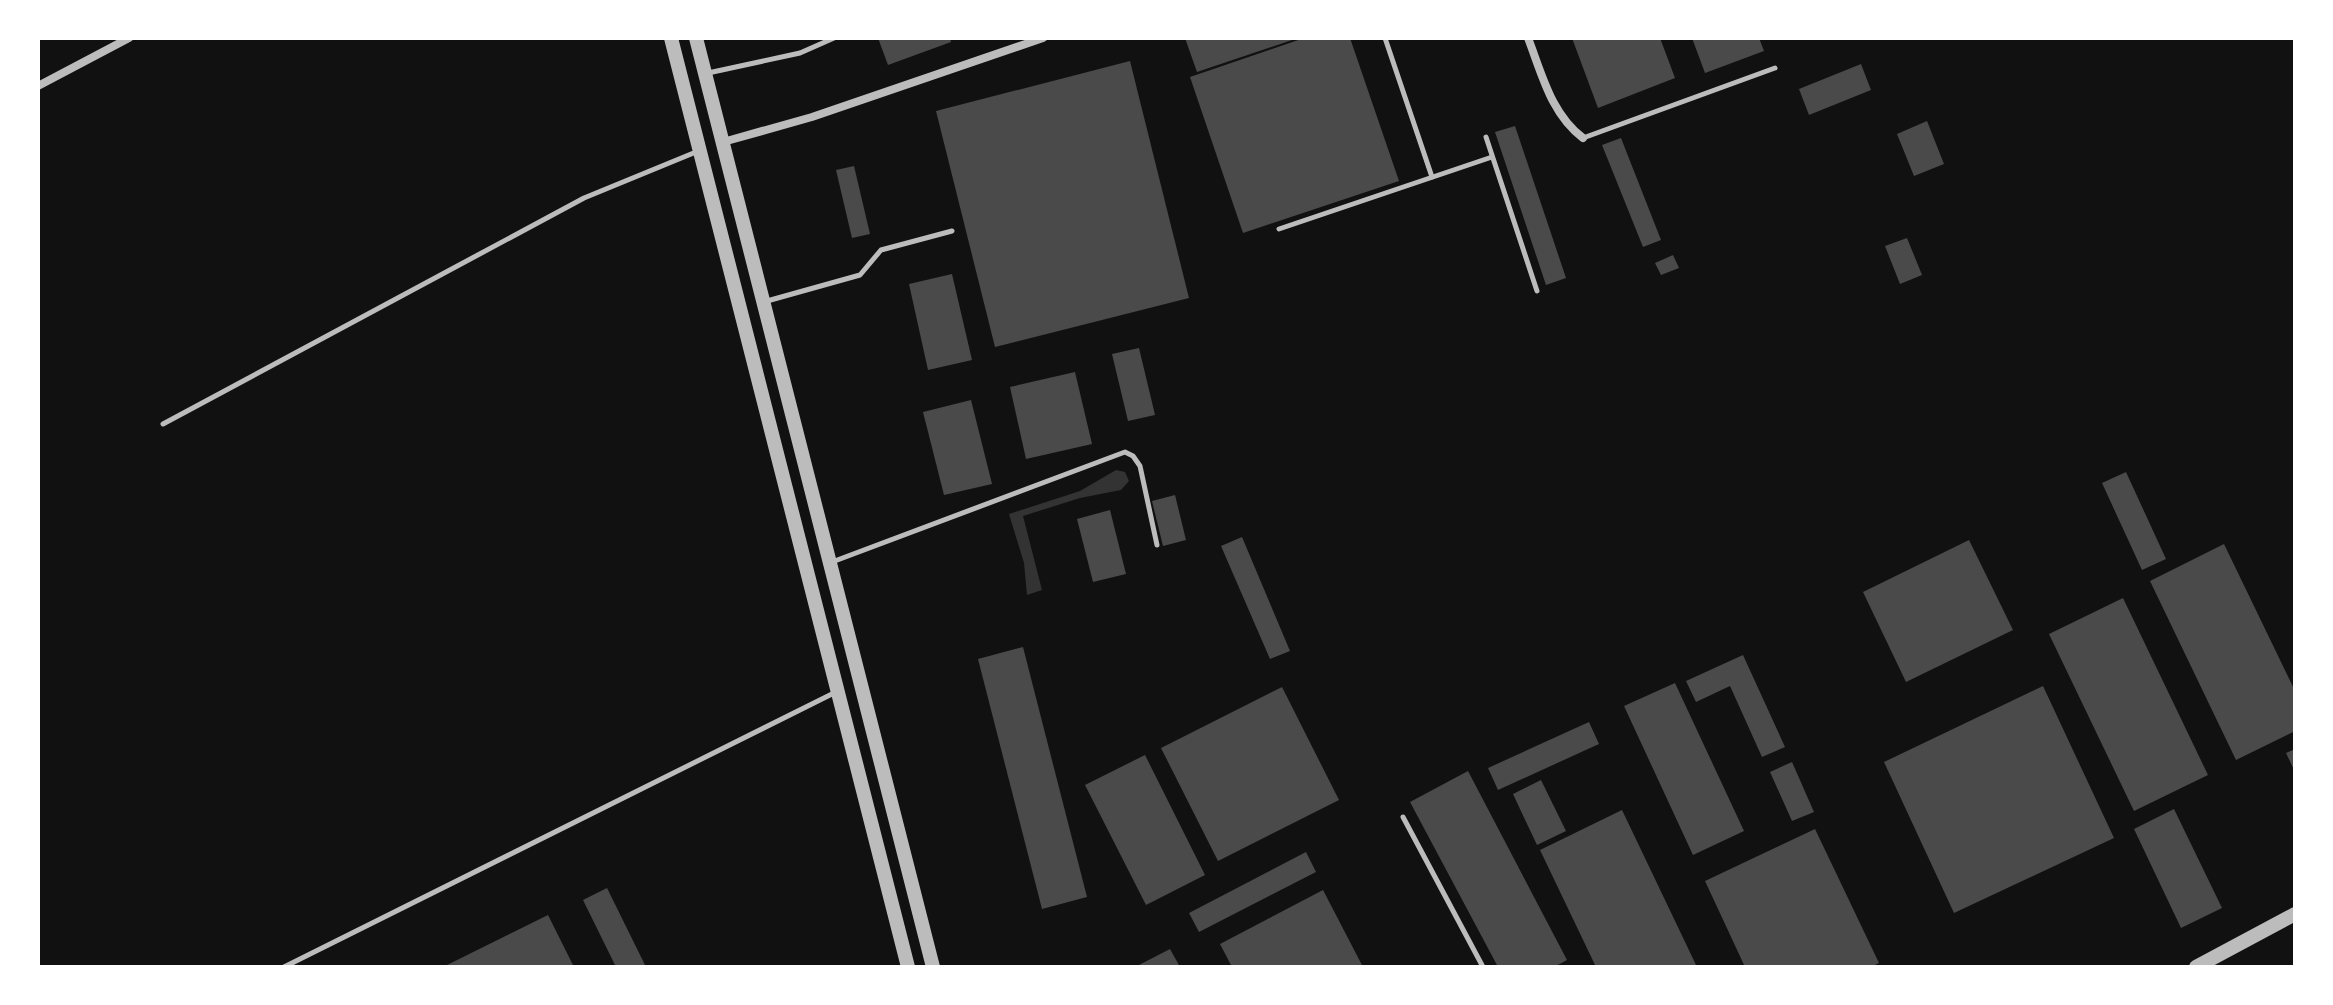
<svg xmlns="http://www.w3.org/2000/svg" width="2333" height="1005" viewBox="0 0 2333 1005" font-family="'Golos Text',sans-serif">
<rect width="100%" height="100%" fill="#111"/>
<polygon fill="#333" points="1116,470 1125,472 1129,481 1121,490 1080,498 1023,516 1042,590 1027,595 1024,563 1009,514 1080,491"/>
<g fill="#4a4a4a">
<polygon points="878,38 950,38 951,42 888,65"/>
<polygon points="1185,38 1295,38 1295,39 1197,72"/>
<polygon points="1304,38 1350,38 1399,181 1243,233 1190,77"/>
<polygon points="1572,38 1660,38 1675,78 1598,108"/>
<polygon points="1692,38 1759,38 1764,51 1705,73"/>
<polygon points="1130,61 1189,298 995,347 936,111"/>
<polygon points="1861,64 1871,90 1809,115 1799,89"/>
<polygon points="1927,121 1944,164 1914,176 1897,134"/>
<polygon points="1515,126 1566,278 1546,285 1495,132"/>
<polygon points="1621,138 1661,240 1643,247 1602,145"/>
<polygon points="854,166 870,234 852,238 836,170"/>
<polygon points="1907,238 1922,275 1900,284 1885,246"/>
<polygon points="1673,255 1679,268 1661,275 1655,263"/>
<polygon points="952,274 972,360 928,370 909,284"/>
<polygon points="1139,348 1155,415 1128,421 1112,354"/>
<polygon points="1075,372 1092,444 1026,459 1010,387"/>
<polygon points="971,400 992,484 944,495 923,412"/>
<polygon points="2126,472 2166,559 2142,570 2102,483"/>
<polygon points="1175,495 1186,540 1163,546 1152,501"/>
<polygon points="1110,510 1126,574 1093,582 1077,519"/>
<polygon points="1242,537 1290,651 1270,659 1221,546"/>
<polygon points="1969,540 2013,630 1906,682 1863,592"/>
<polygon points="2224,544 2295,691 2295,731 2236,760 2150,581"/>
<polygon points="2123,598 2208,775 2134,811 2049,634"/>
<polygon points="1023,647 1087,897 1042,909 978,659"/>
<polygon points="1743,655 1785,747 1762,757 1730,686 1696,702 1686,681"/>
<polygon points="1675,683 1744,831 1693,855 1624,706"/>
<polygon points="2043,686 2114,838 1954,913 1884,762"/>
<polygon points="1282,687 1339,800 1218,861 1161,748"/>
<polygon points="1589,722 1599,744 1498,790 1488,768"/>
<polygon points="2295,749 2295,772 2286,753"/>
<polygon points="1145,755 1205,875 1146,905 1085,785"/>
<polygon points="1792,762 1814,812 1792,821 1770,772"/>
<polygon points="1468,771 1567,960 1554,967 1498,967 1410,802"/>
<polygon points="1541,780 1566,831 1537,845 1513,794"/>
<polygon points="2174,809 2222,908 2181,928 2134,829"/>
<polygon points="1622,810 1697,967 1596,967 1540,850"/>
<polygon points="1815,829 1879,963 1871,967 1745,967 1705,881"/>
<polygon points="1306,852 1316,872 1199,932 1189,913"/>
<polygon points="607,888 646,967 616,967 583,900"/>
<polygon points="1323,890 1363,967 1232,967 1220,944"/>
<polygon points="548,915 574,967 443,967"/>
<polygon points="1170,949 1180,967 1135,967"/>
</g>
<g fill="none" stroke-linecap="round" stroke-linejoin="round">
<g stroke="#bcbcbc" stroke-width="5">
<polyline points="1385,38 1432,177"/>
<polyline points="708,73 800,53 834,38"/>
<polyline points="1486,137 1537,291"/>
<polyline points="1583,138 1775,68"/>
<polyline points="1279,229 1492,157"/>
<polyline points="767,301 860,275 881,250 952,231"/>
<polyline points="163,424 584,198 696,152"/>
<polyline points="832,562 1125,452 1133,456 1140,466 1157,545"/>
<polyline points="1403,817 1483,967"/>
<polyline points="284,967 834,693"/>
</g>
<g stroke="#bcbcbc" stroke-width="8">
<path d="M1528 38C1542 74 1551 114 1583 138"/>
<polyline points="38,86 129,38"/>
<polyline points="723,142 812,117 1043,38"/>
</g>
<g stroke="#bcbcbc" stroke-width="14">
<polyline points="671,38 908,967"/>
<polyline points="696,38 933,967"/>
<polyline points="2196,967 2295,914"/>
</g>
</g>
<rect width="2333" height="1005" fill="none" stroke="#ffffff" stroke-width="80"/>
</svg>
